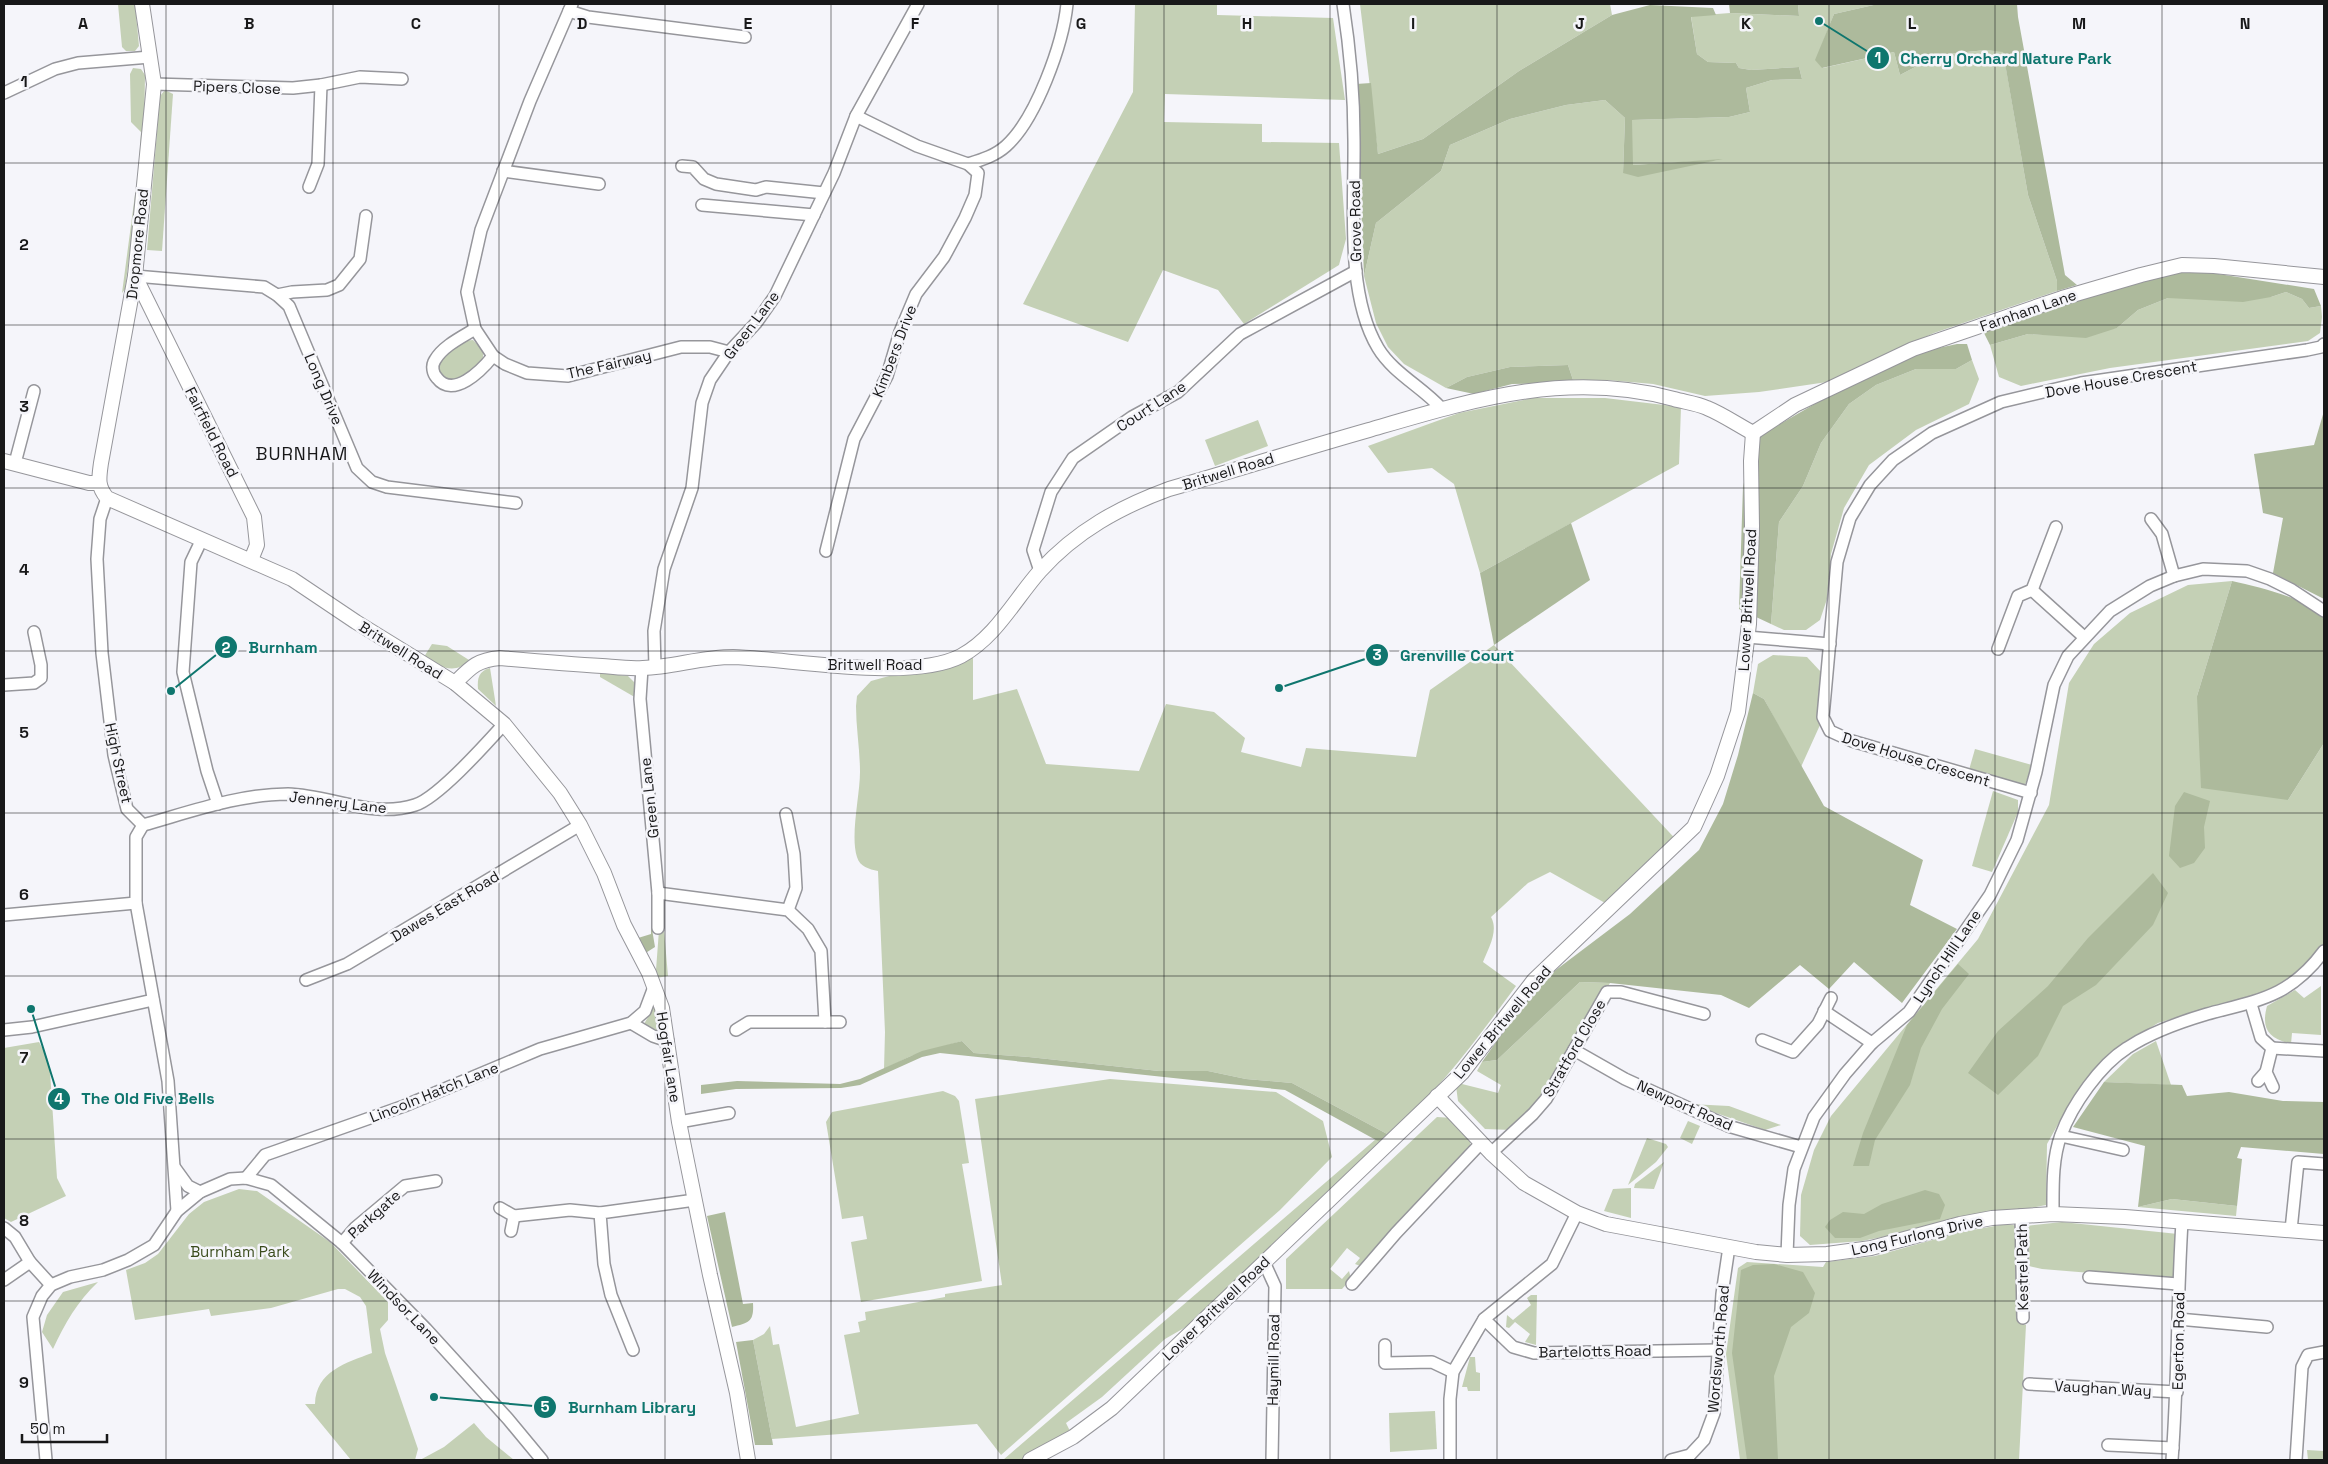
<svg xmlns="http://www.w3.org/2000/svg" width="2328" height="1464" viewBox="0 0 2328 1464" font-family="'Space Grotesk',sans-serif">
<rect width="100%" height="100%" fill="#f5f5fa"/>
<g fill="#c4d0b5">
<polygon points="118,4 135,4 139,46 135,51 126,51 122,47"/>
<polygon points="1135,4 1217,4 1217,15 1333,18 1345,100 1165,94 1164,122 1262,124 1262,142 1339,143 1346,239 1339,265 1244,324 1218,290 1163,270 1128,342 1023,304 1133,92"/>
<polygon points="1360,4 1610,4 1612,15 1519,71 1423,139 1378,154"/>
<polygon points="1798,4 1878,4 1834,14 1816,60 1823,68 1894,52 1900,75 1938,55 1986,50 2003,51 2028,195 2057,281 2057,291 1934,333 1827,382 1759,392 1705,396 1653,384 1607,380 1578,380 1574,383 1568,365 1510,367 1467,377 1446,388 1404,364 1388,347 1376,323 1364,276 1376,223 1441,171 1450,145 1510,119 1566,105 1605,100 1625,118 1623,173 1718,160 1632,165 1632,120 1729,117 1750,112 1746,88 1772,80 1802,79 1799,67 1751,70 1739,68 1736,63 1708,62 1697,54 1691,16 1730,13 1799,16"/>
<polygon points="133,68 141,69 145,75 144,135 141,167 125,289 122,293 139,164 141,132 131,122 130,74"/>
<polygon points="165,90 173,94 162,251 147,250 160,96"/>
<polygon points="2286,292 2302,299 2309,308 2321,306 2322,317 2320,333 2308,341 2110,368 2021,386 1999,377 1990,345 2028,334 2054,335 2117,328 2138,310 2168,298 2271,297"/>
<polygon points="473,340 484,351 482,362 457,380 447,380 439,371 440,360 463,341"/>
<polygon points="1972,360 1979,379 1969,404 1916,430 1869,465 1844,508 1831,554 1827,599 1820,620 1806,630 1784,630 1771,624 1779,522 1803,486 1821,443 1849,404 1876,385 1916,369 1956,369"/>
<polygon points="1533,398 1605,398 1681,407 1679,464 1480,573 1454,484 1432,468 1388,473 1368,446 1459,413"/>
<polygon points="1258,420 1268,446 1215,466 1205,440"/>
<polygon points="2232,581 2197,696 2288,800 2324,743 2324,941 2322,947 2290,984 2158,1023 2110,1053 2075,1094 2047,1144 2046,1205 1862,1241 1810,1245 1800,1236 1801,1195 1814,1150 1831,1116 1978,939 2049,805 2069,683 2094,644 2130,613 2188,585"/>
<path d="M432 644 447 646 469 660C455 676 438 666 424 657Z"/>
<path d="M1494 645 1683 847 1614 908 1550 872 1528 883 1491 917C1499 931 1488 949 1483 962L1516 986C1477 1039 1439 1091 1389 1135L1292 1083 1246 1079 1208 1071H1159L1029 1057 974 1053 962 1041 911 1056 884 1069 885 1032 878 871C869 869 860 867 857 857 850 836 860 795 860 772 860 750 856 728 856 706L857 696 871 681 973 653V700L1017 689 1046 764 1139 771 1166 704 1214 712 1245 738 1241 752 1301 767 1306 748 1416 757 1430 690Z"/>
<polygon points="1773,655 1807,657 1821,672 1820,725 1801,767 1764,699 1753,693 1758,664"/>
<path d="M490 668 496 706 478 689C477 678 479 671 490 668Z"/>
<polygon points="600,673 628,676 639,687 638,699 600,677"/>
<polygon points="1975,749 2032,765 2025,785 1969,770"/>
<polygon points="1993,791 2018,800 2018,812 1992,872 1972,866"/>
<polygon points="659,930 664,930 668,976 656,978 654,973 656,970"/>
<polygon points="1580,982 1610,983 1542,1100 1512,1130 1485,1129 1458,1101 1456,1086 1458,1083 1498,1093 1501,1085 1477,1071 1482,1062 1497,1060"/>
<path d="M2321 986V1035L2292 1033 2291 1044C2268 1038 2261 1029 2267 1006L2295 990 2304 998Z"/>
<polygon points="655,1005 660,1032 644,1024"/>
<polygon points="2156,1041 2171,1085 2104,1082 2133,1054"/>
<polygon points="39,1042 47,1057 50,1071 57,1178 66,1196 11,1222 4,1218 4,1048"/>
<polygon points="1110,1079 1276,1092 1323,1121 1332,1157 1280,1210 1001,1455 977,1424 772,1439 753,1340 764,1334 770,1326 773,1345 779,1344 796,1427 859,1414 844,1335 860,1332 858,1322 866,1320 865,1312 945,1297 945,1294 1002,1285 975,1099"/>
<polygon points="943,1091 955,1096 959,1101 969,1163 962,1164 982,1281 861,1302 851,1242 867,1239 863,1216 842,1219 826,1122 832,1112"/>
<polygon points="1690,1104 1729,1106 1781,1125 1765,1130"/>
<polygon points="1437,1117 1453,1118 1471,1139 1469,1151 1363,1267 1355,1264 1360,1258 1347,1248 1330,1269 1342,1279 1349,1271 1351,1279 1342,1289 1286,1289 1286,1259"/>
<polygon points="1688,1121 1700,1126 1692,1144 1680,1138"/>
<polygon points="1647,1138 1666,1144 1668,1147 1656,1162 1628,1185"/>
<polygon points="1376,1139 1385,1145 1198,1320 1165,1339 1102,1397 1066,1423 1071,1433 1024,1460 1003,1460"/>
<polygon points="1664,1162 1654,1189 1634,1188 1635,1184"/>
<polygon points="1631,1188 1631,1218 1604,1211 1613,1189"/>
<path d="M239 1189 257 1191 330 1242 388 1302V1320L380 1329 385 1353 418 1449 415 1460H351L305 1404H315C316 1371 346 1363 372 1353L366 1306 360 1297 345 1289H338L271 1308 211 1316 209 1309 135 1320 126 1270 145 1263 158 1254 189 1214 204 1202Z"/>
<polygon points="2172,1199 2237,1206 2236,1216 2138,1207"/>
<polygon points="2062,1222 2178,1234 2176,1280 2042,1269 2029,1266 2026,1226"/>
<polygon points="2006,1224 2019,1226 2018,1322 2026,1325 2019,1460 1740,1460 1726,1354 1738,1268 1747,1262 1823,1267 1826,1262 1875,1256 1961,1232"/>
<path d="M98 1282C77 1302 65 1323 53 1349L42 1332 47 1315 63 1292Z"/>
<polygon points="1531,1295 1537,1295 1536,1345 1525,1342 1530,1334 1515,1322 1509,1328 1506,1327 1507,1315 1513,1320 1531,1305 1527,1298"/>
<polygon points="1470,1357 1475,1357 1476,1372 1480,1373 1480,1391 1468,1391 1467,1387 1462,1387"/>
<polygon points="1435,1411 1437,1449 1390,1452 1389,1413"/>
<polygon points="474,1423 486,1437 514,1460 420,1460 444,1447"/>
<polygon points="2307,1450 2324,1451 2324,1459 2308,1460"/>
</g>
<g fill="#adba9c">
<polygon points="1729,4 1798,4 1799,16 1730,13"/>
<polygon points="1878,4 2017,4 2018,17 2065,275 2077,285 2057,291 2057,281 2028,195 2003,52 1986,50 1938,55 1900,75 1894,52 1822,68 1815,60 1834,14"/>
<polygon points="1650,5 1713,8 1716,15 1691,17 1697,54 1708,62 1736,63 1739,68 1751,70 1799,67 1802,79 1772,80 1746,88 1750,112 1729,117 1632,120 1633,165 1723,159 1638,177 1623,173 1625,118 1605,100 1566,105 1510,119 1450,145 1441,171 1376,223 1364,276 1356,84 1371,83 1378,154 1423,139 1519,71 1612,15"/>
<polygon points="2187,269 2314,289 2321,306 2309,308 2302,299 2286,292 2271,297 2243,302 2168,298 2138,310 2117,328 2086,338 2028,334 1990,345 1983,331 2075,299"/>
<polygon points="1957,344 1967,344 1972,360 1956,369 1916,369 1876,385 1849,404 1821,443 1803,486 1779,522 1771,624 1739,609 1743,486 1756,438 1837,391 1915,353"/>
<polygon points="1568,365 1574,383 1512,384 1474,394 1446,388 1467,377 1510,367"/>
<polygon points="2324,411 2324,599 2273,573 2283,518 2263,513 2254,454 2314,445"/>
<polygon points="1571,523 1590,580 1494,645 1480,573"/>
<path d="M2232 581C2261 588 2302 596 2324 618V743L2288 800 2201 788 2197 696Z"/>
<polygon points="1753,693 1764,699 1824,806 1923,860 1910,905 1957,929 1902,1003 1854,962 1829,989 1800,965 1749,1008 1721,995 1610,983 1580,982 1497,1060 1482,1062 1536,985 1630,914 1699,850 1723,804 1738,755"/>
<polygon points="2184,792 2210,801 2204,827 2205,848 2194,863 2180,868 2169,856 2175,806"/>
<polygon points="2153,873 2168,893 2153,925 2096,985 2063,1006 2038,1056 1998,1095 1968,1073 1998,1031 2048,986 2088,938"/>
<polygon points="651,923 655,947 644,954 638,938 651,934"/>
<polygon points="1958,964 1969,974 1942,1009 1921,1048 1910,1085 1875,1140 1869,1166 1853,1166 1863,1133 1907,1025"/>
<polygon points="962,1041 974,1053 1029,1057 1159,1071 1208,1071 1246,1079 1292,1083 1389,1135 1385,1145 1285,1090 940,1053 922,1057 860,1085 841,1088 736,1089 701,1094 701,1085 737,1081 840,1084 860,1079 922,1051"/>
<polygon points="2104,1082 2182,1085 2187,1096 2229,1092 2283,1101 2324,1102 2324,1154 2241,1147 2237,1158 2242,1159 2237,1206 2172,1199 2138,1207 2145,1146 2073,1127"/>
<polygon points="1925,1190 1939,1194 1945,1205 1940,1219 1879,1231 1860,1238 1835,1238 1825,1227 1830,1220 1843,1212 1864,1214 1882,1204"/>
<path d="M725 1212 743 1304 753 1303C754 1321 750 1323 732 1327L707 1216Z"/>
<polygon points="1774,1264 1803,1272 1815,1293 1809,1313 1791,1327 1774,1376 1778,1460 1747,1460 1732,1353 1741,1270 1753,1265"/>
<polygon points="753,1340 772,1439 773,1445 755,1445 736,1342"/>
</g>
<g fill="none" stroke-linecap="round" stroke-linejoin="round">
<g stroke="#96969b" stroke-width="14">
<g id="minor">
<polyline points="572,4 530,101 481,230 467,292 475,329 493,356 505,364 527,373 568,376 681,347 710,347 729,352"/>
<path d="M1343 4C1350 49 1354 94 1354 140 1355 203 1345 293 1378 348 1393 373 1422 387 1441 408"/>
<polyline points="569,11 588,17 745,37"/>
<polyline points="154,84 293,88 321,85 360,77 402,79"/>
<polyline points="4,93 55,69 78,63 150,57"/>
<path d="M968 164C981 160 995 156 1006 146 1036 119 1063 44 1067 4"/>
<polyline points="682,166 693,167 704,179 716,184 756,190 766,187 824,193"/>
<polyline points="503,171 599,184"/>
<polyline points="309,187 318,164 321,85"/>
<polyline points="702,205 814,215"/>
<polyline points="135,276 264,287 277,295 289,306 357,468 372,482 387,487 516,503"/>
<polyline points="277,295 292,292 327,290 339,285 360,259 366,216"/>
<path d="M475 329C462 337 443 346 435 360 431 366 433 374 437 378 453 399 481 371 493 356"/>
<polyline points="15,463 34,391"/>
<polyline points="107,498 100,519 97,559 102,653 114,755 118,772 127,809 143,825 136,837 136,903 168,1081 177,1211"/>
<polyline points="2151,519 2162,534 2174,576"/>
<polyline points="202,539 191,562 183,672 207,771 218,804"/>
<polyline points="826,551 854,439 887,376 900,332 916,294 944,257 965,218 975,195 978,173 968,164 917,146 856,116"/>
<polyline points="1040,571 1033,550 1051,492 1073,458 1132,417 1178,392 1240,334 1356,271"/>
<polyline points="2032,590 2084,637"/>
<polyline points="1747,637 1830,644"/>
<polyline points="1998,649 2018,596 2032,590 2056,527"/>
<polyline points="655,667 654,631 664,569 692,488 702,403 710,380 729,352 756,323 775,296 834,173 856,116 918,4"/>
<polyline points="642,668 640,699 658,893 658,928"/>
<polyline points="4,685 34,683 41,678 41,665 34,632"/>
<polyline points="2031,793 1852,741 1830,731 1823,717 1837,562 1850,518 1870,485 1893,460 1932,433 2001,402 2081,383 2307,350 2321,347 2324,344"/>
<polyline points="786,814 794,854 796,888 788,910"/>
<path d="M143 825C190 812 239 794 288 794 330 795 372 819 415 805 438 798 486 744 504 724"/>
<polyline points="658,893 788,910 808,929 821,951 825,1022"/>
<polyline points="4,915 136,903"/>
<polyline points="306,980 347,964 580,825"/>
<polyline points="2251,1004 2261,1038 2272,1048 2266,1072 2273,1087"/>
<polyline points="1824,1011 1872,1043"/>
<polyline points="631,1023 653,1036 668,1041"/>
<polyline points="4,1030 32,1027 153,1000"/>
<polyline points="736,1030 749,1022 840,1022"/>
<polyline points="1762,1040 1793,1052 1818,1024 1831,998"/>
<polyline points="2272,1048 2324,1051"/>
<polyline points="1574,1050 1625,1079 1728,1126 1801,1147"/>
<polyline points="2258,1081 2266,1072"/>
<polyline points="679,1122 729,1113"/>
<polyline points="2061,1136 2123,1150"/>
<polyline points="1491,1153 1533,1114 1546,1099 1607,992 1621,992 1704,1014"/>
<polyline points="175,1168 188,1186 200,1192"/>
<polyline points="246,1178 265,1155 404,1106 540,1049 631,1023 645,1011 654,987"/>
<polyline points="500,1208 514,1216 511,1231"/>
<path d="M2053 1214C2053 1188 2052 1159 2061 1135 2072 1105 2100 1065 2127 1048 2151 1032 2180 1022 2207 1014 2259 1000 2290 997 2324 951"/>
<polyline points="2021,1215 2023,1318"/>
<polyline points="514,1216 570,1210 600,1213"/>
<polyline points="4,1228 15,1237 30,1262 51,1285"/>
<polyline points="2291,1230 2298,1162 2324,1164"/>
<polyline points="342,1243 355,1228 405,1186 436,1181"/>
<polyline points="1787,1255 1789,1205 1794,1169 1814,1117 1845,1074 1872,1043 1909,1012 1990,895 2017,840 2036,772 2054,685 2068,656 2110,611 2150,586 2174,576 2203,569 2247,571 2270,579 2292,590 2324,611"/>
<polyline points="1264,1262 1275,1286 1272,1460"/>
<polyline points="2089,1277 2178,1284"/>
<polyline points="4,1280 30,1262"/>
<polyline points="1352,1284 1396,1233 1481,1143"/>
<polyline points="1484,1319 1513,1347 1534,1353 1718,1350"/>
<polyline points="2178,1319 2267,1327"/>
<polyline points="1385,1345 1385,1363 1432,1362 1453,1372"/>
<polyline points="633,1350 611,1295 604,1264 600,1213 695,1200"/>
<polyline points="2029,1384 2177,1392"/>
<polyline points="2108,1445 2173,1448"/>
<polyline points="46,1460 33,1317 42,1296 51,1285 70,1277 103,1270 128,1260 154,1245 177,1211 200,1192 230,1179 246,1178 271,1185 342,1243 426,1329 508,1419 542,1460"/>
<polyline points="1450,1460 1450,1399 1453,1372 1484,1319 1552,1264 1577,1213"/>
<polyline points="1671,1460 1690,1455 1704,1440 1714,1413 1722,1294 1729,1247"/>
<path d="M2172 1460C2178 1381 2177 1301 2182 1222"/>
<polyline points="2296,1460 2302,1367 2308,1355 2324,1352"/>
</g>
</g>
<g stroke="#96969b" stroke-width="16">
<g id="tertiary">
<path d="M142 4 154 84 135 276 101 463C99 478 97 486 107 498L292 579 356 622 455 683 504 724 560 793 580 825 604 873 624 925 649 973 662 1008 679 1122 710 1275 737 1393 748 1460"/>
<polyline points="135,276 254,517 257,545 251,560"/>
<polyline points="1753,433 1795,405 1913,349 2062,298 2141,275 2182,265 2214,266 2324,277"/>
<polyline points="4,461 89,483 98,483"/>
<path d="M455 683C471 667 477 660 500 658 534 661 568 664 602 666 615 667 629 669 643 668 673 667 702 657 733 657 791 659 911 682 961 656 996 637 1015 599 1040 571 1076 531 1120 507 1169 489 1236 470 1302 449 1369 430 1472 400 1566 370 1674 399 1684 402 1696 403 1707 408 1722 414 1738 425 1753 433"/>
<polyline points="1437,1096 1491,1153 1524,1183 1577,1213 1606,1224 1756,1252 1787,1255 1827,1254 1871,1248 1960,1224 1992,1218 2053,1214 2125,1217 2324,1233"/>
<polyline points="1030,1460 1073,1437 1112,1408 1462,1073 1534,980 1694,827 1717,776 1738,712 1749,624 1752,526 1751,461 1753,433"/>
</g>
</g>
<use href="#minor" stroke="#fff" stroke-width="11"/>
<use href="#tertiary" stroke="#fff" stroke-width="14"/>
</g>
<path fill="none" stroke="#181819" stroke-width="1" stroke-opacity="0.55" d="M166 4V1460M333 4V1460M499 4V1460M665 4V1460M831 4V1460M998 4V1460M1164 4V1460M1330 4V1460M1497 4V1460M1663 4V1460M1829 4V1460M1995 4V1460M2162 4V1460M4 163H2324M4 325H2324M4 488H2324M4 651H2324M4 813H2324M4 976H2324M4 1139H2324M4 1301H2324"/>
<g text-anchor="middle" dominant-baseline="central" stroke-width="5" stroke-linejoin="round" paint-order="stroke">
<g font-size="15" fill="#181819" stroke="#f5f5fa">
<text transform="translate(237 87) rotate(2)">Pipers Close</text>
<text transform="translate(1355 221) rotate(-91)">Grove Road</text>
<text transform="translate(137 244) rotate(-84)">Dropmore Road</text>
<text transform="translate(2028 310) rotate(-19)">Farnham Lane</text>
<text transform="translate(751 325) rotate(-53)">Green Lane</text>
<text transform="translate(894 351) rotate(-69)">Kimbers Drive</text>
<text transform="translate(609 364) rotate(-13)">The Fairway</text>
<text transform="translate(2121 379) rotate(-10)">Dove House Crescent</text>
<text transform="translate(324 389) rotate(67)">Long Drive</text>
<text transform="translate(1151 406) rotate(-33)">Court Lane</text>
<text transform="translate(212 432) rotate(63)">Fairfield Road</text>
<text transform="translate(1228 471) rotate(-17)">Britwell Road</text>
<text transform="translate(1747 600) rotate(-87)">Lower Britwell Road</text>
<text transform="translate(401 650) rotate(32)">Britwell Road</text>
<text x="875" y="664">Britwell Road</text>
<text transform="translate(1916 759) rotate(17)">Dove House Crescent</text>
<text transform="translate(119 763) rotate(78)">High Street</text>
<text transform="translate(649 798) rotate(-96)">Green Lane</text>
<text transform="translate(338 802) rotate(7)">Jennery Lane</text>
<text transform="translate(445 906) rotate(-31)">Dawes East Road</text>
<text transform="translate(1947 956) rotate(-56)">Lynch Hill Lane</text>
<text transform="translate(1502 1022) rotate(-50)">Lower Britwell Road</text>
<text transform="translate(1574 1048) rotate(-60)">Stratford Close</text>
<text transform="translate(669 1057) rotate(81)">Hogfair Lane</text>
<text transform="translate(434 1092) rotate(-22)">Lincoln Hatch Lane</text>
<text transform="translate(1685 1105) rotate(24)">Newport Road</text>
<text transform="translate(374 1214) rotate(-42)">Parkgate</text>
<text transform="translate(1917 1235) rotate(-13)">Long Furlong Drive</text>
<text transform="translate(2022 1267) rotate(-91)">Kestrel Path</text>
<text transform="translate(404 1307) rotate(46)">Windsor Lane</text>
<text transform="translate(1216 1308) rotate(-44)">Lower Britwell Road</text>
<text transform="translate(2178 1341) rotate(-89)">Egerton Road</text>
<text transform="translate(1718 1349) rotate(-85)">Wordsworth Road</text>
<text transform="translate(1595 1351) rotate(-1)">Bartelotts Road</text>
<text transform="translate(1273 1360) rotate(-89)">Haymill Road</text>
<text transform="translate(2103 1388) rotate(3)">Vaughan Way</text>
</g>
<g font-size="15" fill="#3b4c1d" stroke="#f5f5fa">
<text x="240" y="1251">Burnham Park</text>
</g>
<g font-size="18" letter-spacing="1" fill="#181819" stroke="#f5f5fa">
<text x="302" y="453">BURNHAM</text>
</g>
</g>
<g font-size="16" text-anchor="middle" font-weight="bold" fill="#181819" stroke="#f5f5fa" stroke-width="5" stroke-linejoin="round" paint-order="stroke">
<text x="83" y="29">A</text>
<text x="249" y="29">B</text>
<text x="416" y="29">C</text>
<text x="582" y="29">D</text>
<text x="748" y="29">E</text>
<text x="915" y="29">F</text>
<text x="1081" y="29">G</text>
<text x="1247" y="29">H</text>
<text x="1413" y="29">I</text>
<text x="1580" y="29">J</text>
<text x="1746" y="29">K</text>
<text x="1912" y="29">L</text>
<text x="2079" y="29">M</text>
<text x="2245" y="29">N</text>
<text x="24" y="87">1</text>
<text x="24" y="250">2</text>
<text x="24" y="412">3</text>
<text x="24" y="575">4</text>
<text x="24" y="738">5</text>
<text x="24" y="900">6</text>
<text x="24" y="1063">7</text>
<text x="24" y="1226">8</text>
<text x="24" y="1388">9</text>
</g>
<path fill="none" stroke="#0f766e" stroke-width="2" d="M1819 21L1878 58M171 691L226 647M1279 688L1377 655M31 1009L59 1099M434 1397L545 1407"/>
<g fill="#0f766e" stroke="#f5f5fa" stroke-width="2">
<circle cx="1819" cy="21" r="5"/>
<circle cx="171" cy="691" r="5"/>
<circle cx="1279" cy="688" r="5"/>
<circle cx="31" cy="1009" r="5"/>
<circle cx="434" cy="1397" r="5"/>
<circle cx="1878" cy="58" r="12"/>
<circle cx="226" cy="647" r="12"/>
<circle cx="1377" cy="655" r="12"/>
<circle cx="59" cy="1099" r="12"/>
<circle cx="545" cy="1407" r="12"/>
</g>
<g font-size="15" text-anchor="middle" font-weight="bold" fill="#fff">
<text x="1878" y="63">1</text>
<text x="226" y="653">2</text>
<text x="1377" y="660">3</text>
<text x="59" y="1104">4</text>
<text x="545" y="1412">5</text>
</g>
<g font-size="16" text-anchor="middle" font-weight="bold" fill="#0f766e" stroke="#f5f5fa" stroke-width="5" stroke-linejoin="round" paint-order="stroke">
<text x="2006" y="64">Cherry Orchard Nature Park</text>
<text x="283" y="653">Burnham</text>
<text x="1457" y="661">Grenville Court</text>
<text x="148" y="1104">The Old Five Bells</text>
<text x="632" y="1413">Burnham Library</text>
</g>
<rect width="2328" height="1464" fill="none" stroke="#181819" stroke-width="10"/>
<path d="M22 1434v8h85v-8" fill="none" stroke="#181819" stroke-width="2.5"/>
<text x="30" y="1434" font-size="15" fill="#181819" stroke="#f5f5fa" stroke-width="4" paint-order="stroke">50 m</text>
</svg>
